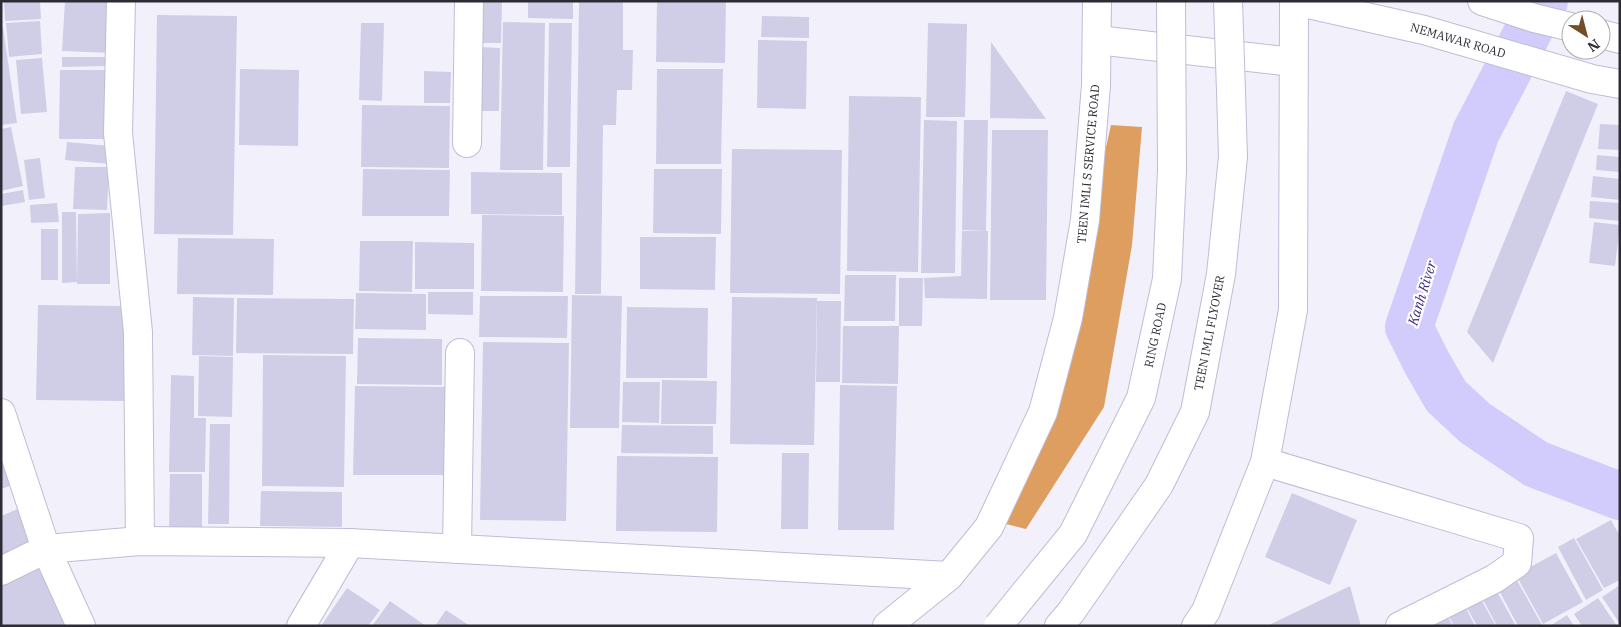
<svg xmlns="http://www.w3.org/2000/svg" width="1621" height="627" viewBox="0 0 1621 627" font-family="'IBM Plex Serif',serif">
<rect width="100%" height="100%" fill="#f2f1fb"/>
<polygon fill="#dd9e5f" points="1111,125 1142,127 1132,245 1104,407 1026,529 998,522 1065,332"/>
<g fill="none" stroke-linecap="round" stroke-linejoin="round">
<polyline stroke="#d1ccfb" stroke-width="48" points="1544,1 1476,132 1409,327 1427,363 1446,396 1475,423 1536,464 1620,496"/>
</g>
<g fill="#d0cee6">
<polygon points="4,1 40,1 41,19 5,21"/>
<polygon points="65,1 115,1 112,53 62,51"/>
<polygon points="480,1 502,1 501,43 479,43"/>
<polygon points="528,1 573,1 573,19 528,18"/>
<polygon points="579,1 623,1 623,50 633,50 632,90 617,90 616,125 603,125 601,294 575,294"/>
<polygon points="657,2 726,2 725,63 656,62"/>
<polygon points="157,15 237,16 233,235 154,234"/>
<polygon points="762,16 809,17 809,38 761,37"/>
<polygon points="40,21 42,54 9,57 6,23"/>
<polygon points="503,22 545,23 543,170 500,170"/>
<polygon points="361,23 384,23 382,101 359,100"/>
<polygon points="549,23 572,23 570,167 547,167"/>
<polygon points="928,23 967,24 965,117 926,117"/>
<polygon points="1,27 3,27 17,123 1,125"/>
<polygon points="758,40 807,41 806,109 757,108"/>
<polygon points="991,42 1046,119 990,118"/>
<polygon points="480,47 500,48 499,111 479,111"/>
<polygon points="62,57 111,57 111,66 62,67"/>
<polygon points="42,58 47,112 21,114 16,60"/>
<polygon points="240,69 299,70 298,146 239,145"/>
<polygon points="657,69 723,69 721,164 656,164"/>
<polygon points="60,70 111,70 110,139 59,139"/>
<polygon points="424,71 451,72 450,103 424,103"/>
<polygon points="1566,91 1598,104 1493,363 1467,332"/>
<polygon points="849,96 921,97 918,272 847,271"/>
<polygon points="362,105 450,106 449,168 361,167"/>
<polygon points="924,120 957,121 955,273 921,273"/>
<polygon points="964,120 988,120 986,231 962,230"/>
<polygon points="1600,124 1620,125 1620,150 1598,149"/>
<polygon points="11,127 23,186 1,191 1,129"/>
<polygon points="992,130 1048,130 1046,300 990,300"/>
<polygon points="67,142 111,146 110,164 65,160"/>
<polygon points="732,149 842,150 840,294 730,293"/>
<polygon points="1597,155 1620,157 1620,172 1596,170"/>
<polygon points="40,158 45,198 29,200 24,160"/>
<polygon points="75,167 109,167 107,210 73,209"/>
<polygon points="363,169 450,170 449,216 362,216"/>
<polygon points="654,169 722,169 721,234 653,233"/>
<polygon points="471,172 562,173 562,215 471,214"/>
<polygon points="1593,176 1620,179 1620,200 1591,197"/>
<polygon points="23,190 25,202 1,206 1,194"/>
<polygon points="1590,201 1620,203 1620,221 1589,218"/>
<polygon points="57,203 59,222 31,223 30,205"/>
<polygon points="62,212 76,212 77,282 62,283"/>
<polygon points="110,213 110,284 77,284 78,214"/>
<polygon points="482,215 564,216 563,292 481,291"/>
<polygon points="1594,222 1620,225 1615,266 1589,263"/>
<rect x="41" y="229" width="17" height="51"/>
<polygon points="962,231 988,231 987,299 925,298 924,278 961,276"/>
<polygon points="640,237 716,237 715,290 640,289"/>
<polygon points="178,238 274,239 273,295 177,294"/>
<polygon points="360,241 413,241 412,292 359,291"/>
<polygon points="415,242 474,243 474,289 415,289"/>
<polygon points="845,275 896,275 895,321 844,321"/>
<polygon points="899,278 923,278 922,326 899,326"/>
<polygon points="428,292 473,292 473,315 428,314"/>
<polygon points="356,293 426,294 426,330 355,329"/>
<polygon points="572,295 622,296 619,428 570,428"/>
<polygon points="480,296 568,296 567,338 479,337"/>
<polygon points="193,297 234,298 233,356 192,355"/>
<polygon points="732,297 817,298 814,445 730,444"/>
<polygon points="237,298 354,299 353,354 236,353"/>
<polygon points="817,301 841,301 840,382 816,382"/>
<polygon points="38,305 125,306 124,401 36,400"/>
<polygon points="627,307 708,308 707,378 626,378"/>
<polygon points="843,326 899,326 898,384 842,383"/>
<polygon points="358,338 442,339 442,385 357,384"/>
<polygon points="483,342 569,343 566,521 480,520"/>
<polygon points="263,355 346,356 344,487 262,486"/>
<polygon points="199,356 233,357 232,417 198,416"/>
<polygon points="171,375 194,376 194,418 206,418 205,472 169,472"/>
<polygon points="662,380 717,381 716,424 661,424"/>
<polygon points="623,382 660,382 659,423 622,422"/>
<polygon points="840,385 897,386 894,530 838,530"/>
<polygon points="355,386 450,387 448,475 353,475"/>
<polygon points="210,424 230,424 229,524 208,524"/>
<polygon points="622,425 713,426 713,454 621,453"/>
<polygon points="782,453 809,453 808,529 781,529"/>
<polygon points="617,456 718,457 717,532 616,531"/>
<polygon points="10,462 18,483 1,489 1,465"/>
<polygon points="170,474 202,474 202,528 169,528"/>
<polygon points="261,491 342,492 342,527 260,526"/>
<polygon points="1292,493 1357,520 1330,585 1265,557"/>
<polygon points="20,508 37,546 1,563 1,516"/>
<polygon points="1611,520 1620,536 1620,580 1604,588 1576,539"/>
<polygon points="1574,538 1603,590 1586,600 1558,547"/>
<polygon points="1556,553 1583,602 1543,624 1516,575"/>
<polygon points="40,557 72,626 1,626 1,575"/>
<polygon points="1514,575 1542,625 1540,626 1518,626 1496,585"/>
<polygon points="1620,585 1620,624 1602,597"/>
<polygon points="1350,586 1361,626 1267,626"/>
<polygon points="347,588 380,610 368,626 321,626"/>
<polygon points="1495,588 1516,626 1497,626 1481,596"/>
<polygon points="1479,596 1496,626 1477,626 1465,604"/>
<polygon points="1598,598 1617,626 1582,626 1574,614"/>
<polygon points="390,601 426,626 372,626"/>
<polygon points="1464,604 1475,626 1454,626 1447,613"/>
<polygon points="446,610 470,626 435,626"/>
<polygon points="1445,611 1453,626 1432,626 1429,620"/>
<polygon points="1567,615 1574,626 1550,626"/>
</g>
<g fill="none" stroke-linecap="round" stroke-linejoin="round">
<g stroke="#bfbcd5" stroke-width="30">
<g id="minor">
<polyline points="121,1 118,133 138,332 140,541"/>
<polyline points="467,143 469,1"/>
<polyline points="1,413 46,549 1,571"/>
<polyline points="1265,462 1519,538 1517,563 1494,579 1400,626"/>
<polyline points="457,549 460,353"/>
<polyline points="81,626 46,549 140,541 350,543 949,576"/>
<polyline points="301,626 350,543"/>
</g>
</g>
<g stroke="#bfbcd5" stroke-width="30">
<g id="tertiary">
<polyline points="1097,40 1293,62"/>
<polyline points="887,626 949,576 989,527 1043,412 1068,318 1085,220 1096,85 1097,1"/>
<polyline points="1196,626 1206,611 1265,462 1293,310 1294,1"/>
</g>
</g>
<g stroke="#bfbcd5" stroke-width="30">
<g id="secondary">
<polyline points="1295,1 1424,30 1592,79 1620,84"/>
<polyline points="1482,1 1534,18 1571,27"/>
<polyline points="1601,34 1620,39"/>
</g>
</g>
<g stroke="#bfbcd5" stroke-width="30">
<polyline id="primary" points="1059,626 1071,612 1159,485 1195,412 1221,274 1233,157 1231,92"/>
</g>
<use href="#minor" stroke="#fff" stroke-width="28"/>
<use href="#tertiary" stroke="#fff" stroke-width="28"/>
<use href="#secondary" stroke="#fff" stroke-width="28"/>
<use href="#primary" stroke="#fff" stroke-width="28"/>
<g stroke="#bfbcd5" stroke-width="30" stroke-linecap="butt">
<g id="primary-bridge">
<polyline points="1228,1 1231,92"/>
<polyline points="998,626 1073,534 1141,398 1167,279 1172,170 1171,1"/>
</g>
</g>
<use href="#primary-bridge" stroke="#fff" stroke-width="28"/>
</g>
<g text-anchor="middle" dominant-baseline="central" stroke-width="4.5" stroke-linejoin="round" paint-order="stroke">
<g font-size="12" fill="#2d2c35" stroke="#fff">
<text transform="translate(1458 40) rotate(16)">NEMAWAR ROAD</text>
<text transform="translate(1088 164) rotate(-85)">TEEN IMLI S SERVICE ROAD</text>
<text transform="translate(1209 333) rotate(-79)">TEEN IMLI FLYOVER</text>
<text transform="translate(1155 335) rotate(-78)">RING ROAD</text>
</g>
<g font-size="14" font-style="italic" fill="#442d84" stroke="#fff">
<text transform="translate(1422 293) rotate(-73)">Kanh River</text>
</g>
</g>
<rect width="1621" height="627" fill="none" stroke="#2d2c35" stroke-width="5"/>
<g transform="translate(1586 35) rotate(144)"><circle r="24" fill="#ffffff" stroke="#ababae"/>
<path d="M0-4L9 19L0 12L-9 19Z" fill="#724d28"/>
<text y="-8" font-size="14" font-weight="bold" text-anchor="middle" fill="#2d2c35">N</text>
</g>
</svg>
